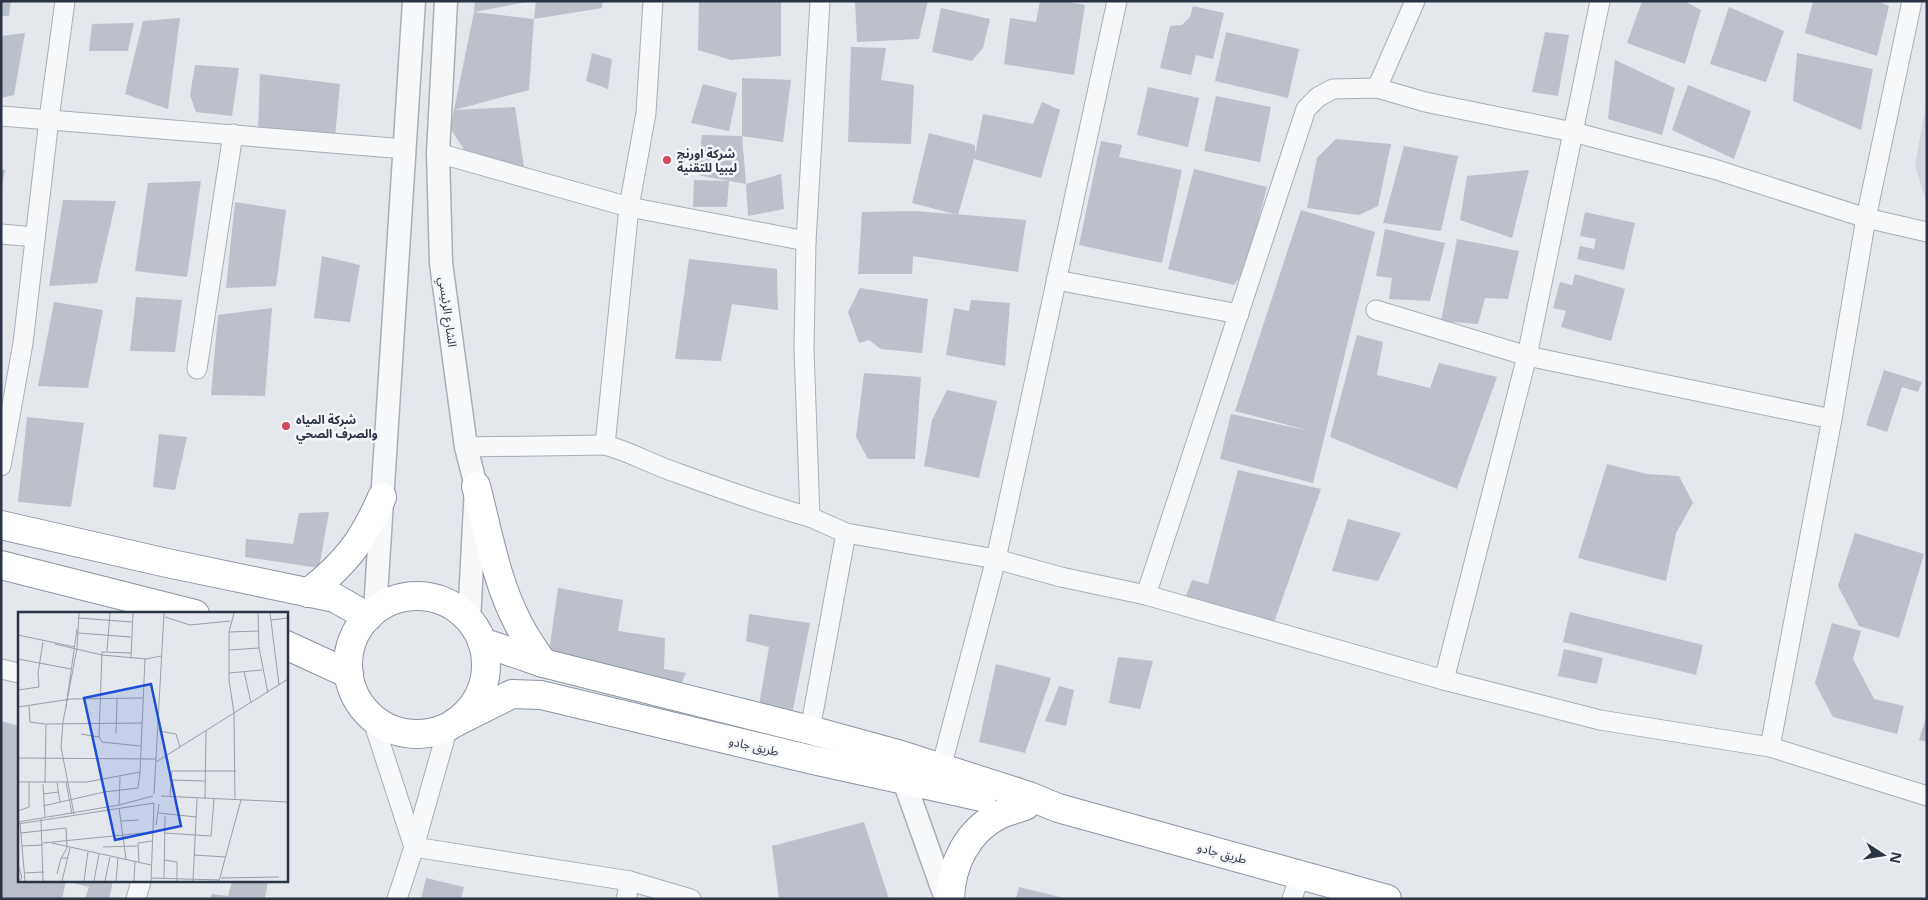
<svg xmlns="http://www.w3.org/2000/svg" width="1928" height="900" viewBox="0 0 1928 900" font-family="'Noto Sans','Noto Sans Arabic',sans-serif">
<rect width="100%" height="100%" fill="#e4e7ec"/>
<polygon fill="#d2d6de" points="1927,99 1927,204 1915,166"/>
<g fill="#bbc0ca">
<polygon points="1,1 11,1 9,16 1,16"/>
<polygon points="475,1 527,1 527,2 474,12"/>
<polygon points="536,1 603,1 602,8 534,19"/>
<polygon points="699,1 781,1 781,56 731,60 698,50"/>
<polygon points="855,1 928,1 919,39 857,42"/>
<polygon points="1040,1 1064,1 1085,5 1074,75 1004,64 1010,18 1036,22"/>
<polygon points="1642,1 1684,1 1701,10 1685,64 1627,43"/>
<polygon points="1813,1 1878,1 1889,6 1877,56 1805,33"/>
<polygon points="1193,6 1224,13 1213,59 1196,55 1191,75 1160,68 1170,26 1182,25 1190,17"/>
<polygon points="1729,7 1784,31 1766,82 1710,64"/>
<polygon points="941,8 990,19 983,48 972,61 932,52"/>
<polygon points="474,12 534,19 529,90 454,110"/>
<polygon points="180,18 168,109 125,94 143,21"/>
<polygon points="134,23 128,51 89,51 92,24"/>
<polygon points="1226,32 1299,49 1288,98 1215,81"/>
<polygon points="1545,32 1569,35 1558,96 1532,92"/>
<polygon points="25,33 14,95 1,98 1,36"/>
<polygon points="851,47 886,48 881,80 914,85 911,144 848,142"/>
<polygon points="592,53 612,59 608,89 586,81"/>
<polygon points="1797,53 1873,69 1861,130 1793,101"/>
<polygon points="1615,60 1675,88 1662,135 1608,119"/>
<polygon points="195,65 239,68 232,116 196,112 190,95"/>
<polygon points="260,74 340,84 335,137 258,133"/>
<polygon points="742,78 791,80 783,142 742,136 746,184 729,181 727,207 693,207 694,180 729,181 698,175 702,135 742,136"/>
<polygon points="703,84 737,93 729,131 691,123"/>
<polygon points="1688,85 1751,111 1734,159 1672,130"/>
<polygon points="1148,87 1199,98 1188,147 1137,135"/>
<polygon points="1216,96 1271,107 1260,162 1204,151"/>
<polygon points="1042,102 1060,110 1041,178 974,159 958,215 912,203 929,133 975,145 975,154 983,114 1033,124"/>
<polygon points="515,107 524,167 470,159 450,128 454,110"/>
<polygon points="1336,139 1391,144 1378,206 1359,215 1307,208 1317,158"/>
<polygon points="1101,141 1122,145 1119,157 1182,170 1162,263 1079,245"/>
<polygon points="1404,146 1458,156 1441,231 1383,223"/>
<polygon points="1,169 5,170 2,187 1,186"/>
<polygon points="1194,169 1267,187 1246,269 1234,285 1168,269"/>
<polygon points="1529,170 1512,238 1460,220 1467,176"/>
<polygon points="781,174 784,209 748,216 746,184"/>
<polygon points="201,181 187,277 135,271 148,183"/>
<polygon points="63,200 116,201 97,283 49,286"/>
<polygon points="235,202 286,210 276,286 226,288"/>
<polygon points="1301,210 1375,232 1313,483 1220,459 1231,414 1310,431 1235,411"/>
<polygon points="915,211 1026,220 1018,272 913,256 912,274 858,274 862,212"/>
<polygon points="1585,212 1635,223 1624,270 1577,259 1580,246 1594,249 1596,239 1580,236"/>
<polygon points="1385,229 1445,243 1430,301 1389,299 1392,278 1376,276"/>
<polygon points="1457,239 1519,251 1508,299 1485,298 1478,324 1441,321"/>
<polygon points="322,256 360,265 350,322 314,318"/>
<polygon points="689,259 777,269 778,310 732,304 721,361 675,359"/>
<polygon points="1575,274 1625,289 1611,341 1561,327 1566,311 1553,308 1560,282 1572,285"/>
<polygon points="860,288 928,299 922,353 881,349 869,340 859,343 848,312"/>
<polygon points="136,297 182,300 175,352 130,351"/>
<polygon points="971,300 1010,303 1005,366 946,355 954,308 969,311"/>
<polygon points="54,302 103,310 88,388 38,386"/>
<polygon points="272,308 265,396 211,395 218,315"/>
<polygon points="1357,335 1383,342 1377,375 1430,388 1439,363 1497,377 1457,489 1330,437"/>
<polygon points="1884,370 1922,382 1918,392 1902,387 1887,432 1866,425"/>
<polygon points="864,373 921,377 915,459 868,459 856,437"/>
<polygon points="947,390 997,401 979,478 924,466 932,420"/>
<polygon points="27,417 84,423 71,507 18,502"/>
<polygon points="159,434 187,437 175,490 153,487"/>
<polygon points="1607,464 1647,474 1679,476 1693,503 1676,533 1666,581 1578,558"/>
<polygon points="1238,470 1321,489 1271,631 1184,601 1192,580 1208,584"/>
<polygon points="329,512 319,568 245,557 246,539 293,544 299,513"/>
<polygon points="1348,519 1401,533 1378,581 1332,571"/>
<polygon points="1855,533 1924,554 1899,638 1859,626 1838,586"/>
<polygon points="558,588 623,600 618,631 665,638 664,669 686,673 678,691 548,659"/>
<polygon points="1570,612 1703,645 1696,675 1563,642"/>
<polygon points="749,614 810,623 791,720 758,712 769,647 746,641"/>
<polygon points="1832,623 1861,631 1853,659 1874,699 1904,706 1897,734 1833,717 1815,683"/>
<polygon points="1564,649 1603,658 1597,684 1558,676"/>
<polygon points="1118,657 1153,661 1140,709 1109,703"/>
<polygon points="996,664 1051,678 1025,753 979,742"/>
<polygon points="1059,686 1074,690 1066,726 1045,721"/>
<polygon points="1927,714 1927,742 1919,740"/>
<polygon points="1,721 19,726 19,881 66,881 62,899 1,899"/>
<polygon points="864,822 889,899 779,899 772,846"/>
<polygon points="426,878 464,887 461,899 421,899"/>
<polygon points="66,881 113,881 109,899 85,899 89,887"/>
<polygon points="232,881 268,881 265,899 210,899 212,894 228,896"/>
<polygon points="1019,887 1064,898 1063,899 1016,899"/>
</g>
<g fill="none" stroke-linecap="round" stroke-linejoin="round">
<g stroke="#a9aeb7" stroke-width="21">
<g id="minor">
<path d="M653 1 646 113 629 207 605 445C628 451 647 462 669 470 716 487 762 504 810 517"/>
<polyline points="820,1 806,241 804,349 810,517 846,533 996,559 1061,577 1146,595 1444,680 1600,720 1770,747 1927,796"/>
<polyline points="1377,88 1415,1"/>
<polyline points="1,116 405,149"/>
<polyline points="438,153 629,207 806,241"/>
<polyline points="1,234 35,237"/>
<polyline points="1056,280 1239,314"/>
<polyline points="1376,310 1527,356 1832,419"/>
<polyline points="197,369 233,134"/>
<polyline points="466,447 605,445"/>
<polyline points="1,466 23,343 49,119 65,1"/>
<polyline points="1146,595 1306,109 1318,97 1333,89 1377,88 1425,102 1573,132 1714,169 1866,218 1927,232"/>
<polyline points="1,669 19,673"/>
<polyline points="1444,680 1527,356 1600,1"/>
<polyline points="372,718 414,847"/>
<polyline points="810,730 846,533"/>
<polyline points="1770,747 1832,419 1866,218 1912,1"/>
<polyline points="941,768 996,559 1117,1"/>
<polyline points="414,847 630,881 691,899"/>
<polyline points="136,899 141,881"/>
<polyline points="397,899 414,847 448,727"/>
<polyline points="626,899 630,881"/>
<polyline points="1292,899 1300,875"/>
</g>
</g>
<g stroke="#a9aeb7" stroke-width="25">
<g id="tertiary">
<polyline points="446,1 438,153 441,263 466,447 476,486 469,621"/>
<polyline points="375,611 414,1"/>
<polyline points="902,766 904,781 946,899"/>
</g>
</g>
<g stroke="#8b94a3" stroke-width="30">
<g id="trunk">
<path d="M476 486C488 532 496 581 518 623 525 637 534 650 543 663"/>
<polyline points="1,525 167,563 335,598 368,617"/>
<polyline points="1,565 195,614"/>
<path d="M308 593C346 563 363 541 382 497"/>
<circle cx="417" cy="665" r="69"/>
<polyline points="482,642 543,663 810,730 901,755 1029,796 1058,808 1387,899"/>
<polyline points="286,645 349,674"/>
<polyline points="456,722 512,694 541,695 817,761 982,797"/>
<path d="M950 899C951 865 967 831 999 815 1007 811 1017 809 1025 806"/>
</g>
</g>
<use href="#minor" stroke="#f7f8fa" stroke-width="19"/>
<use href="#tertiary" stroke="#f7f8fa" stroke-width="22"/>
<use href="#trunk" stroke="#fff" stroke-width="28"/>
</g>
<g fill="#d1495b" stroke="#f4f6f9" stroke-width="2">
<circle cx="667" cy="160" r="5"/>
<circle cx="286" cy="426" r="5"/>
</g>
<g text-anchor="middle" dominant-baseline="central" stroke-width="5" stroke-linejoin="round" paint-order="stroke">
<g font-size="12" font-weight="bold" fill="#2b3445" stroke="#f4f6f9" text-anchor="start">
<text x="677" y="153">شركة اورنج<tspan x="677" dy="14">ليبيا للتقنية</tspan></text>
<text x="296" y="419">شركة المياه<tspan x="296" dy="14">والصرف الصحي</tspan></text>
</g>
<g font-size="12" fill="#2b3445" stroke="#f4f6f9">
<text transform="translate(448 312) rotate(82)">الشارع الرئيسي</text>
<text transform="translate(754 746) rotate(13)">طريق جادو</text>
<text transform="translate(1222 853) rotate(15)">طريق جادو</text>
</g>
</g>
<g transform="translate(18 612)">
<rect width="270" height="270" fill="#e4e7ec"/>
<path fill="none" stroke="#9a9fa9" stroke-width="1" d="M216 1 211 20V68L216 101 217 188M240 1 241 36 250 81M252 1 261 73M147 5 172 13 212 9M60 6 114 10M253 8 270 6M211 20 240 19M60 21 113 25M0 23 57 35M37 32 84 43 128 47 143 44M211 38 241 36M89 39 92 1M113 41 84 40 81 125 84 130 122 134M113 46 115 1M0 47 53 57M226 59 233 91M211 61 244 58M0 78 21 75 20 61 25 30M11 93 12 110 27 112M0 95 53 87 124 86M48 95 59 17M141 119 158 122 162 135M63 122 81 125M98 122 99 87M0 146 138 147M138 150 270 67M151 168 187 169M0 170H69L122 160 127 47M48 170 54 202M27 171 28 112 124 111M39 171 42 190M25 172 27 205M25 182 40 180M136 182 146 1M143 184 270 190M152 184 154 159H218M187 187 188 119M101 193 102 165M25 194 86 180 120 176 122 160M101 196 108 247M0 199 11 195V171M141 201 178 205M56 202 43 135 45 110 59 36 61 1M23 207 25 269M103 209 121 208M0 210 101 193 135 184M2 211 7 269M0 212 136 191M138 213 141 192M3 221 48 216 49 236 43 246M146 221 193 224 196 187M25 231 135 220M34 231 133 253M4 234 25 233M85 235 119 234M176 243 208 245M146 248 159 250V269M121 250 120 231 134 229M0 253 4 266 0 269M6 261 26 260M39 262 43 246H50M133 266 201 268M203 266 261 265M146 267 147 204M44 269 52 236M66 269 70 240M76 269 81 242M87 269 92 245M98 269 100 246M116 269 117 249M133 269 136 191M175 269 179 187M201 269 223 188"/>
<path fill="#1d4ed8" fill-opacity="0.15" stroke="#1d4ed8" stroke-width="2.5" d="M133 72 163 214 97 228 66 86Z"/>
<rect width="270" height="270" fill="none" stroke="#2b3445" stroke-width="2.5"/>
</g>
<rect width="1928" height="900" fill="none" stroke="#2b3445" stroke-width="5"/>
<g transform="translate(1883 855) rotate(102)" stroke="#f4f6f9" stroke-width="4" paint-order="stroke">
<path d="M0-4L9 19L0 12L-9 19Z" fill="#2b3445"/>
<text y="-8" font-size="14" font-weight="bold" text-anchor="middle" fill="#2b3445">N</text>
</g>
</svg>
